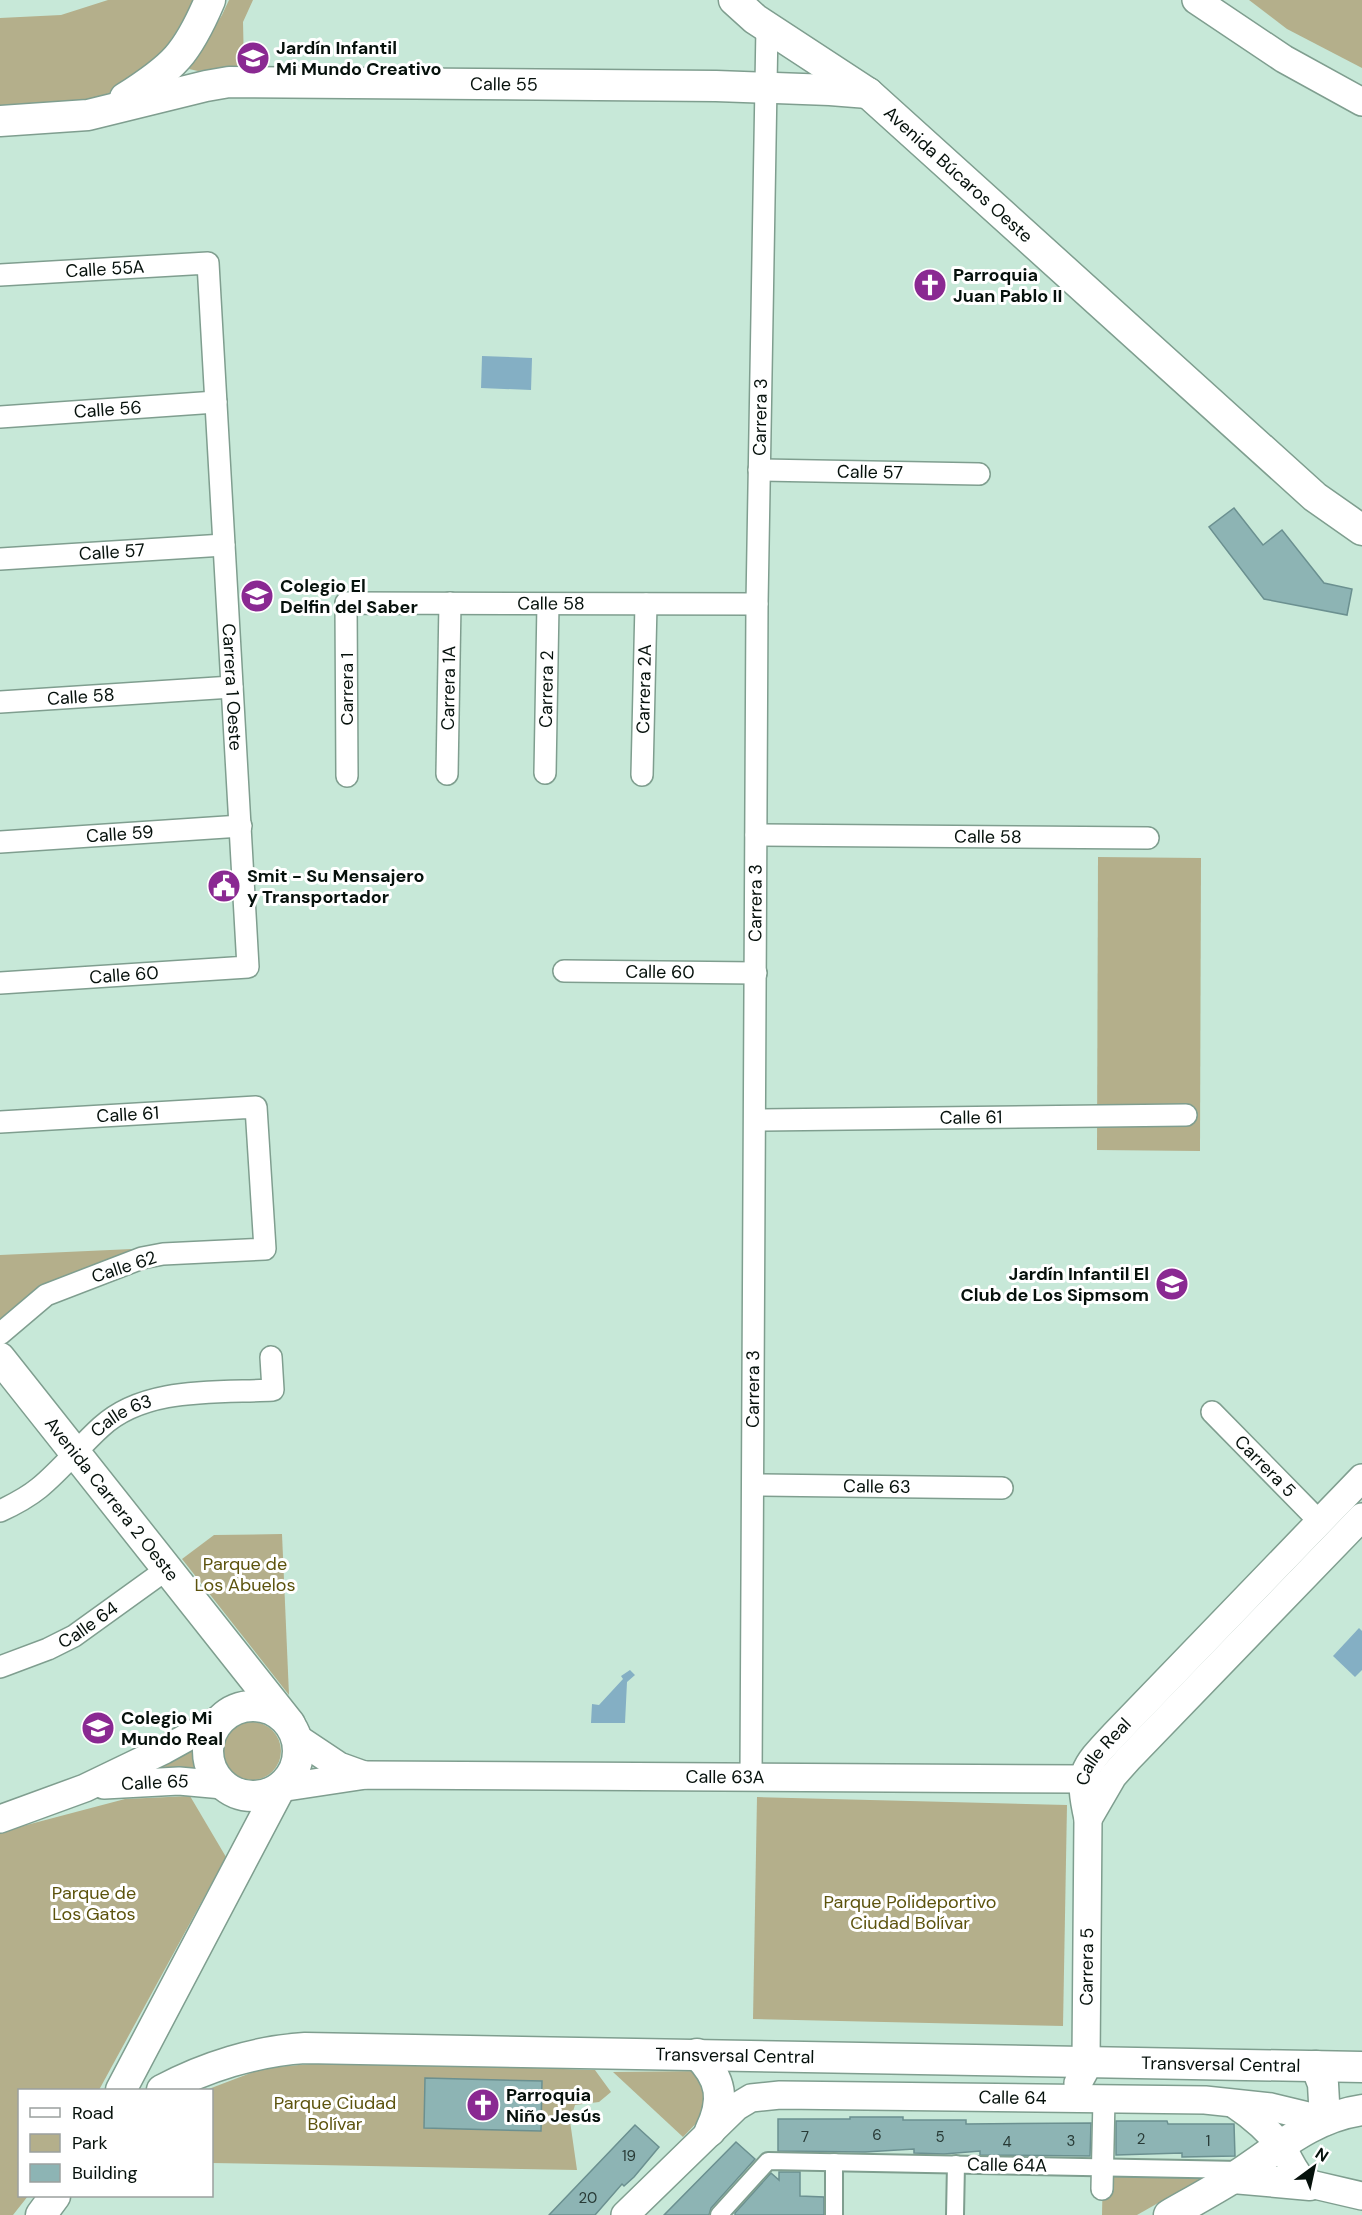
<svg xmlns="http://www.w3.org/2000/svg" width="1362" height="2215" viewBox="0 0 1362 2215" font-family="'DM Sans',sans-serif">
<rect width="100%" height="100%" fill="#c7e8d8"/>
<g fill="#b4af8b">
<path d="M108 0H193C170 49 142 86 87 101 79 103 69 103 60 103 40 104 20 105 0 107V18L61 15Z"/>
<polygon points="229,0 253,0 243,22 244,66 198,71 189,69 222,15"/>
<polygon points="1249,0 1362,0 1362,68 1287,29"/>
<polygon points="1098,857 1201,858 1200,1151 1097,1150"/>
<polygon points="132,1249 92,1270 3,1324 0,1320 0,1255"/>
<polygon points="282,1534 289,1695 182,1559 214,1535"/>
<circle cx="252" cy="1751" r="29"/>
<polygon points="196,1744 203,1772 139,1771"/>
<polygon points="190,1796 226,1857 99,2090 20,2090 20,2196 28,2196 13,2215 0,2215 0,1832 125,1799"/>
<polygon points="757,1797 1067,1805 1063,2026 753,2019"/>
<polygon points="334,2062 595,2070 611,2092 599,2102 575,2105 570,2121 577,2170 212,2163 212,2090 206,2090 264,2068"/>
<polygon points="703,2071 708,2111 683,2137 613,2072"/>
<polygon points="1103,2167 1218,2169 1137,2215 1102,2215"/>
</g>
<g fill="#84afc4">
<polygon points="482,356 532,358 531,390 481,388"/>
<polygon points="1359,1628 1362,1631 1362,1670 1355,1677 1333,1656"/>
<polygon points="630,1670 635,1675 627,1682 625,1723 591,1723 592,1704 599,1705 623,1679 621,1676"/>
</g>
<g fill="#8db4b4" stroke="#6b9090" stroke-width="1.5">
<polygon points="1234,508 1263,545 1282,530 1324,583 1352,589 1347,615 1264,599 1209,527"/>
<polygon points="425,2078 542,2081 541,2131 424,2128"/>
<polygon points="850,2117 903,2117 903,2120 966,2120 966,2124 1091,2123 1090,2156 980,2155 980,2151 944,2154 914,2153 914,2149 865,2152 778,2151 778,2119 850,2119"/>
<polygon points="1116,2121 1167,2121 1168,2124 1234,2124 1235,2156 1182,2157 1182,2153 1116,2155"/>
<polygon points="635,2125 659,2147 634,2177 624,2186 622,2184 595,2215 549,2215"/>
<polygon points="736,2142 755,2159 711,2208 709,2215 664,2215"/>
<polygon points="779,2172 800,2172 800,2196 824,2197 824,2215 735,2215 735,2213 771,2173 779,2180"/>
</g>
<g fill="none" stroke-linecap="round" stroke-linejoin="round">
<g stroke="#7f9e8f" stroke-width="20">
<g id="pedestrian">
<polyline points="834,2162 834,2215"/>
<polyline points="719,2215 768,2161 1241,2170"/>
<polyline points="955,2215 956,2164"/>
</g>
</g>
<g stroke="#7f9e8f" stroke-width="24">
<g id="minor">
<path id="s1" d="M0 275 208 263 248 967 0 983"/>
<path id="s2" d="M0 417 216 402"/>
<path id="s3" d="M759 470 979 474"/>
<path id="s4" d="M0 559 224 545"/>
<path id="s5" d="M0 702 232 687"/>
<path id="s6" d="M545 773 548 604"/>
<path id="s7" d="M447 774 450 603"/>
<path id="s8" d="M642 775 646 604"/>
<path id="s9" d="M347 776 346 603 757 604"/>
<path id="s10" d="M756 835 1148 838"/>
<path id="s11" d="M0 842 241 826"/>
<path id="s12" d="M564 971 756 973"/>
<path id="s13" d="M755 1120 1186 1115"/>
<path id="s14" d="M0 1122 256 1107 265 1249 163 1254 142 1258 46 1295 0 1334"/>
<path id="s15" d="M1212 1412 1320 1522"/>
<path id="s16" d="M753 1485 1002 1488"/>
<path id="s17" d="M0 1511C13 1505 28 1497 39 1488 62 1469 80 1446 101 1427 145 1386 218 1393 273 1390L271 1357"/>
<path id="s18" d="M0 1667 48 1649 74 1636 167 1569"/>
<path id="s19" d="M751 1777 757 604 767 27"/>
<polyline points="1102,2189 1104,2099"/>
</g>
</g>
<g stroke="#7f9e8f" stroke-width="30">
<g id="tertiary">
<polyline points="1196,0 1284,59 1362,102"/>
<polyline points="297,1738 339,1766 364,1775"/>
<path id="s20" d="M104 1785 179 1781 223 1785"/>
<path id="s21" d="M280 1788 366 1775 1082 1779"/>
<polyline points="0,1819 85,1788 164,1750 222,1718"/>
<polyline points="1088,1819 1113,1776 1129,1758 1362,1517"/>
<path id="s22" d="M1078 2083 1084 2072 1086 2061 1088 1819C1078 1773 1082 1769 1114 1735L1362 1478"/>
<path d="M1234 2104C1252 2116 1269 2130 1282 2148 1290 2159 1294 2174 1306 2183L1362 2196"/>
<path id="s23" d="M625 2215 736 2107 751 2098 780 2095 1205 2100 1271 2107 1325 2120"/>
</g>
</g>
<g stroke="#7f9e8f" stroke-width="33">
<g id="secondary">
<path id="s24" d="M734 0 755 19 868 93 1315 497 1362 530"/>
<path d="M125 98C174 67 187 54 210 0"/>
<path id="s25" d="M0 121 88 115 206 86 229 82 716 86 830 90 868 93"/>
<path id="s26" d="M0 1358 290 1724"/>
<circle cx="253" cy="1751" r="45"/>
<path d="M697 2054C722 2079 725 2100 710 2131"/>
<polyline points="1316,2066 1323,2084 1325,2120"/>
<polyline points="121,2090 280,1788"/>
<path id="s27" d="M162 2090C205 2067 256 2051 305 2048L1362 2067"/>
<polyline points="1233,2178 1310,2185"/>
<polyline points="41,2215 55,2196"/>
<path d="M1169 2215C1190 2203 1212 2191 1233 2178 1275 2151 1311 2117 1362 2110"/>
</g>
</g>
<use href="#pedestrian" stroke="#fff" stroke-width="16"/>
<use href="#minor" stroke="#fff" stroke-width="21"/>
<use href="#tertiary" stroke="#fff" stroke-width="27"/>
<use href="#secondary" stroke="#fff" stroke-width="30"/>
</g>
<defs>
<g id="school-disc" transform="scale(1.725)"><circle r="9.5" fill="#8a2992" stroke="#fff"/><path d="M0-5L7-2L0 1L-7-2ZM-4 1L0 2.5L4 1V4Q0 6-4 4Z" fill="#fff"/></g>
<g id="church-disc" transform="scale(1.725)"><circle r="9.5" fill="#8a2992" stroke="#fff"/><path d="M-1.2-6h2.4v3.5h3.3v2.4h-3.3V6h-2.4V-.1h-3.3v-2.4h3.3Z" fill="#fff"/></g>
<g id="civic-disc" transform="scale(1.725)"><circle r="9.5" fill="#8a2992" stroke="#fff"/><path d="M-.6-6.5H3V-4.5H.6V-3L4-1V1h2V6H-6V1h2V-1L-.6-3ZM-1.2 2.5V6h2.4V2.5Z" fill="#fff"/></g>
</defs>
<g fill-rule="evenodd">
<use href="#school-disc" x="253" y="58"/>
<use href="#church-disc" x="930" y="285"/>
<use href="#school-disc" x="257" y="596"/>
<use href="#civic-disc" x="224" y="886"/>
<use href="#school-disc" x="1172" y="1284"/>
<use href="#school-disc" x="98" y="1728"/>
<use href="#church-disc" x="483" y="2105"/>
</g>
<g text-anchor="middle" dominant-baseline="central" stroke-width="6" stroke-linejoin="round" paint-order="stroke">
<g font-size="15" fill="#283a36">
<text x="877" y="2135">6</text>
<text x="805" y="2137">7</text>
<text x="940" y="2137">5</text>
<text x="1141" y="2139">2</text>
<text x="1071" y="2141">3</text>
<text x="1208" y="2141">1</text>
<text x="1007" y="2142">4</text>
<text x="629" y="2156">19</text>
<text x="588" y="2198">20</text>
</g>
<g font-size="18" font-weight="bold" fill="#06110c" stroke="#fff" text-anchor="start">
<text x="276" y="48">Jardín Infantil<tspan x="276" dy="21">Mi Mundo Creativo</tspan></text>
<text x="953" y="275">Parroquia<tspan x="953" dy="21">Juan Pablo II</tspan></text>
<text x="280" y="586">Colegio El<tspan x="280" dy="21">Delfin del Saber</tspan></text>
<text x="247" y="876">Smit - Su Mensajero<tspan x="247" dy="21">y Transportador</tspan></text>
<text x="1149" y="1274" text-anchor="end">Jardín Infantil El<tspan x="1149" dy="21">Club de Los Sipmsom</tspan></text>
<text x="121" y="1718">Colegio Mi<tspan x="121" dy="21">Mundo Real</tspan></text>
<text x="506" y="2095">Parroquia<tspan x="506" dy="21">Niño Jesús</tspan></text>
</g>
<g font-size="18" fill="#06110c" stroke="#fff">
<text stroke="none"><textPath href="#s25" startOffset="508">Calle 55</textPath></text>
<text stroke="none"><textPath href="#s24" startOffset="285">Avenida Búcaros Oeste</textPath></text>
<text stroke="none"><textPath href="#s1" startOffset="105">Calle 55A</textPath></text>
<text stroke="none"><textPath href="#s2" startOffset="108">Calle 56</textPath></text>
<text stroke="none"><textPath href="#s19" startOffset="1360">Carrera 3</textPath></text>
<text stroke="none"><textPath href="#s3" startOffset="111">Calle 57</textPath></text>
<text stroke="none"><textPath href="#s4" startOffset="112">Calle 57</textPath></text>
<text stroke="none"><textPath href="#s9" startOffset="378">Calle 58</textPath></text>
<text stroke="none"><textPath href="#s1" startOffset="633">Carrera 1 Oeste</textPath></text>
<text stroke="none"><textPath href="#s6" startOffset="84">Carrera 2</textPath></text>
<text transform="translate(347 689) rotate(-90)">Carrera 1</text>
<text stroke="none"><textPath href="#s7" startOffset="86">Carrera 1A</textPath></text>
<text stroke="none"><textPath href="#s8" startOffset="86">Carrera 2A</textPath></text>
<text stroke="none"><textPath href="#s5" startOffset="81">Calle 58</textPath></text>
<text stroke="none"><textPath href="#s11" startOffset="120">Calle 59</textPath></text>
<text stroke="none"><textPath href="#s10" startOffset="232">Calle 58</textPath></text>
<text stroke="none"><textPath href="#s19" startOffset="874">Carrera 3</textPath></text>
<text stroke="none"><textPath href="#s12" startOffset="96">Calle 60</textPath></text>
<text transform="translate(124 975) rotate(-4)">Calle 60</text>
<text stroke="none"><textPath href="#s14" startOffset="128">Calle 61</textPath></text>
<text stroke="none"><textPath href="#s13" startOffset="216">Calle 61</textPath></text>
<text transform="translate(124 1267) rotate(-18)">Calle 62</text>
<text stroke="none"><textPath href="#s19" startOffset="388">Carrera 3</textPath></text>
<text stroke="none"><textPath href="#s17" startOffset="156">Calle 63</textPath></text>
<text stroke="none"><textPath href="#s15" startOffset="76">Carrera 5</textPath></text>
<text stroke="none"><textPath href="#s16" startOffset="124">Calle 63</textPath></text>
<text stroke="none"><textPath href="#s26" startOffset="180">Avenida Carrera 2 Oeste</textPath></text>
<text stroke="none"><textPath href="#s18" startOffset="98">Calle 64</textPath></text>
<text stroke="none"><textPath href="#s22" startOffset="340">Calle Real</textPath></text>
<text stroke="none"><textPath href="#s21" startOffset="446">Calle 63A</textPath></text>
<text stroke="none"><textPath href="#s20" startOffset="51">Calle 65</textPath></text>
<text stroke="none"><textPath href="#s22" startOffset="118">Carrera 5</textPath></text>
<text stroke="none"><textPath href="#s27" startOffset="580">Transversal Central</textPath></text>
<text stroke="none"><textPath href="#s27" startOffset="1066">Transversal Central</textPath></text>
<text stroke="none"><textPath href="#s23" startOffset="434">Calle 64</textPath></text>
<text transform="translate(1007 2165) rotate(1)">Calle 64A</text>
</g>
<g font-size="18" fill="#5c530d" stroke="#fff">
<text x="245" y="1564">Parque de<tspan x="245" dy="21">Los Abuelos</tspan></text>
<text x="94" y="1893">Parque de<tspan x="94" dy="21">Los Gatos</tspan></text>
<text x="910" y="1902">Parque Polideportivo<tspan x="910" dy="21">Ciudad Bolívar</tspan></text>
<text x="335" y="2103">Parque Ciudad<tspan x="335" dy="21">Bolívar</tspan></text>
</g>
</g>
<rect x="18" y="2089" width="195" height="108" fill="#ffffff" stroke="#9ba09e" stroke-width="1.5"/>
<rect x="30" y="2108" width="30" height="9" fill="#ffffff" stroke="#9ba09e" stroke-width="1.5"/>
<text x="72" y="2119" font-size="18" fill="#06110c">Road</text>
<rect x="30" y="2134" width="30" height="18" fill="#b4af8b" stroke="#9ba09e" stroke-width="1.5"/>
<text x="72" y="2149" font-size="18" fill="#06110c">Park</text>
<rect x="30" y="2164" width="30" height="18" fill="#8db4b4" stroke="#9ba09e" stroke-width="1.5"/>
<text x="72" y="2179" font-size="18" fill="#06110c">Building</text>
<g transform="translate(1314 2167) rotate(33)" stroke="#ffffff" stroke-width="4.5" paint-order="stroke">
<path d="M0-4.5L10 22L0 15L-10 22Z" fill="#06110c"/>
<text y="-9" font-size="16" font-weight="bold" text-anchor="middle" fill="#06110c">N</text>
</g>
</svg>
